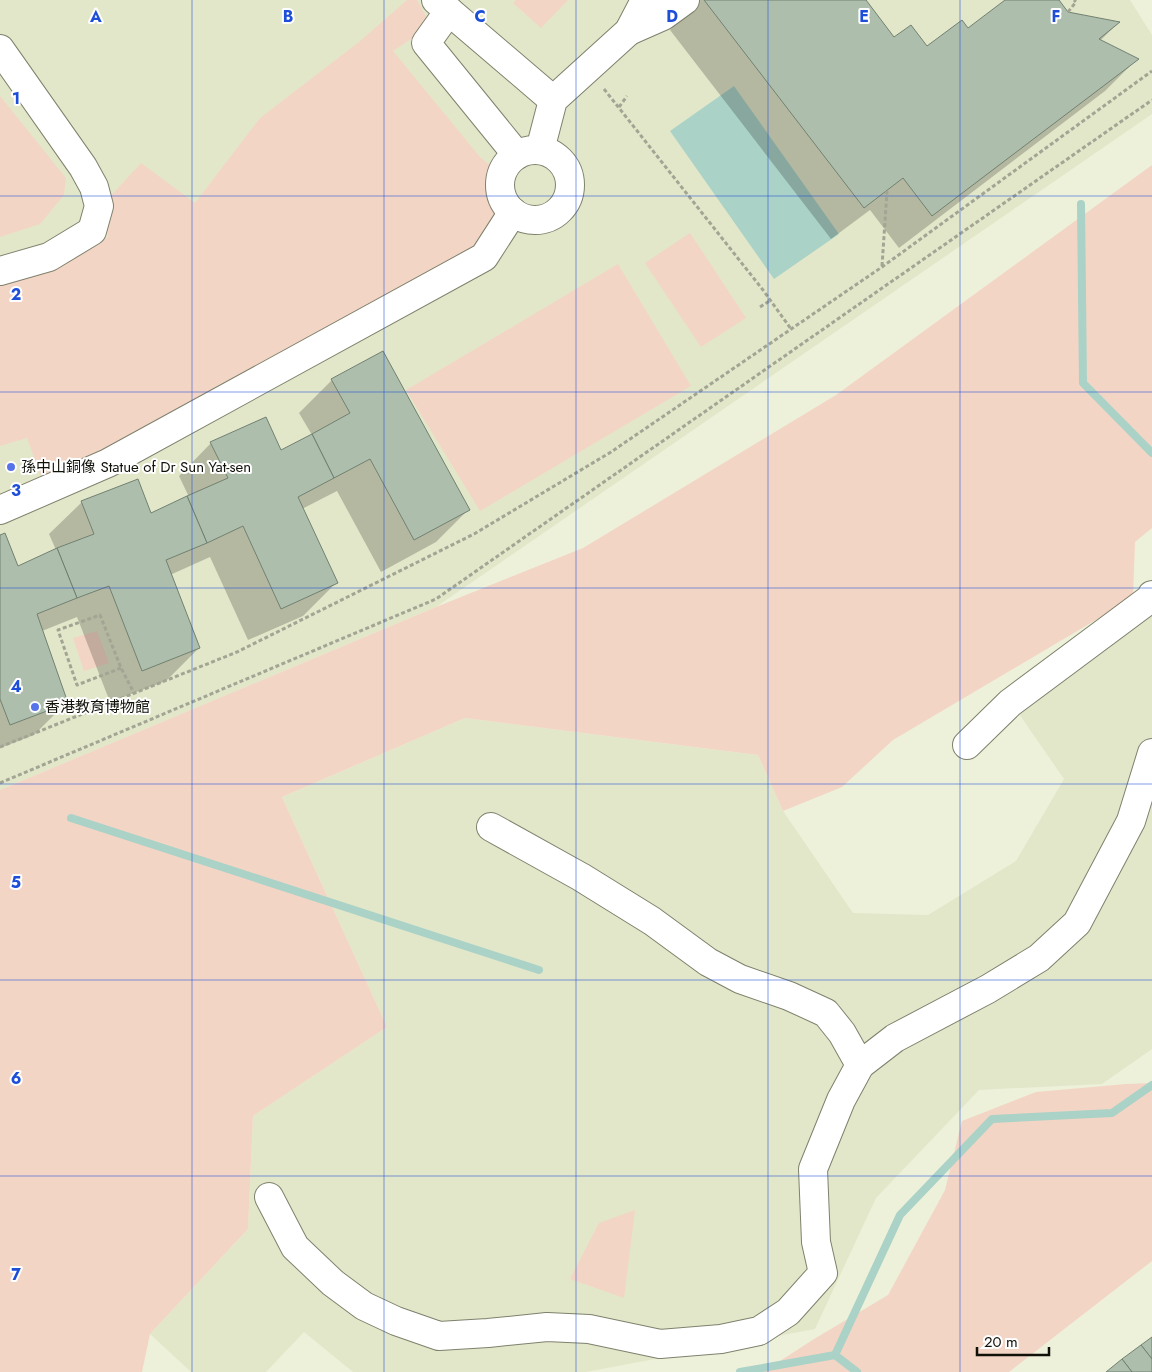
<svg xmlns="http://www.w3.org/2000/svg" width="1152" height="1372" viewBox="0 0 1152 1372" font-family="Jost,'Noto Sans TC',sans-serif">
<rect width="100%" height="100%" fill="#eef1da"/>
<g fill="#e3e7c9">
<polygon points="0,0 1130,0 1152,35 1152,114 436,607 0,790"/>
<polygon points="1152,616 1152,1049 1102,1084 979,1090 876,1198 815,1329 586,1372 353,1372 304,1332 266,1372 191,1372 150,1334 248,1229 253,1116 387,1027 282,797 465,718 758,755 783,811 853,913 928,915 1016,861 1064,779 1019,714"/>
</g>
<g fill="#f3d5c5">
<path d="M407 0H417L427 18 420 33 393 51 480 157 501 175C500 187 501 195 507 206L484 257 46 490 27 438 0 446V256L42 245 108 238 106 201 141 163 195 203 260 118 359 42Z"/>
<polygon points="516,0 568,0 541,28 513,3"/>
<polygon points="0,96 66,178 64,195 40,224 0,237"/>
<polygon points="1152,165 1152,528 1135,542 1133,598 893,740 842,787 783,811 758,755 465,718 282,797 387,1027 253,1116 248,1229 150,1334 142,1372 0,1372 0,790 436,607 583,548 836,395"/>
<polygon points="690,233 746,318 701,347 645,263"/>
<polygon points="618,264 691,386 480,511 406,390"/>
<polygon points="97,631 109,663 84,671 73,638"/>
<polygon points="1152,1083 1152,1261 1009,1372 763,1372 814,1339 888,1295 945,1190 962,1121 1036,1092 1126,1084"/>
<polygon points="635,1210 624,1298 570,1279 599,1223"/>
</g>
<polygon fill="#aad2c7" points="734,86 839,234 774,279 670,131"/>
<g fill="#0003">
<polygon points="699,0 864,0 894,39 927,48 968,30 1007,0 1058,0 1068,13 1118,23 1100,41 1137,59 1105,91 899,248 870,210 831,239 670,30"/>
<polygon points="332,380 468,510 436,542 381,572 337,491 302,509 336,583 303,616 248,640 210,557 170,575 199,648 166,681 110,702 77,617 42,631 67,702 34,735 0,748 0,536 17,568 56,550 49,534 82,502 151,514 189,497 179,476 211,443 281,452 312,435 299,413"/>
</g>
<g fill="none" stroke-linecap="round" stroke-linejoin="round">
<g stroke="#aad2c7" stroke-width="8">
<polyline points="1081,204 1083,383 1152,453"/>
<polyline points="71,818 539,970"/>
<polyline points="835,1355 857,1372"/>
<polyline points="740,1372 835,1355 900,1215 992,1119 1112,1113 1152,1085"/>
</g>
</g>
<g fill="#aebead" stroke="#718171">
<polygon points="704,0 866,0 894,37 911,25 927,46 962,20 968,28 1005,0 1059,0 1068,12 1120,22 1099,39 1139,59 932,216 903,178 864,208"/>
<polygon points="383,351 470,510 414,540 370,459 334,478 312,434 350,413 331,379"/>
<polygon points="266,417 281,450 312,434 334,478 298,497 338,583 281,609 243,526 207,543 187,496 228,478 210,442"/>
<polygon points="138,479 151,513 187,496 207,543 166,560 200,648 142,671 109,586 77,598 57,548 94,534 81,501"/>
<polygon points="5,533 18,566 57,548 77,598 37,614 68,703 10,725 0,699 0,535"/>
<polygon points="1152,1337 1152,1359 1141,1345"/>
<polygon points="1141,1345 1152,1359 1152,1372 1132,1372 1122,1359"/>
<polygon points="1122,1359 1132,1372 1106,1372"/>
</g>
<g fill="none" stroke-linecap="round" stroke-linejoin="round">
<g stroke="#7f816d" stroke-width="30">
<g id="minor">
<polyline points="436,0 553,100"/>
<polyline points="449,11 426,43 517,155"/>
<polyline points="629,31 663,16 685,0"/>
<polyline points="0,49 83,167 94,187 99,206 92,231 49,257 0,271"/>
<polyline points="540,150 553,100 629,31 642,6 651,0"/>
<circle cx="535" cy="185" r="35"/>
<polyline points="0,510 108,463 484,257 513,212"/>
<polyline points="967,745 1010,703 1151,598 1152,595"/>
<polyline points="491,827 581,877 652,921 708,962 740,979 789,996 826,1013 842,1033 860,1065"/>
<polyline points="269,1197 295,1247 333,1283 364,1306 396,1321 439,1336 488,1333 547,1327 589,1329 660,1344 721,1339 759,1331 788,1312 823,1273 816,1242 813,1169 841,1100 860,1065 895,1038 988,989 1039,958 1077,923 1131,821 1152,753"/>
</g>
</g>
<g stroke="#a2a593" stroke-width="3" stroke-dasharray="4 2.5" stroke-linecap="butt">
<polyline points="1068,12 1076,2 1074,0"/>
<polyline points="604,89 763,290 791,329"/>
<polyline points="619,107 627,96"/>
<polyline points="882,266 887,191"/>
<polyline points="760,307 771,300"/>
<polyline points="121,668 77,685 58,630 100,615 121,668 134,693"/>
<polyline points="0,747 237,652 474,534 611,452 882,267 1152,71"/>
<polyline points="0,783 436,599 1152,100"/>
</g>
<use href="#minor" stroke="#fff" stroke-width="28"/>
</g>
<path fill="none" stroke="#1d4ed8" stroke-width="1" stroke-opacity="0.55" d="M192 0V1372M384 0V1372M576 0V1372M768 0V1372M960 0V1372M0 196H1152M0 392H1152M0 588H1152M0 784H1152M0 980H1152M0 1176H1152"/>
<g fill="#5773e9" stroke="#fff" stroke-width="2">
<circle cx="11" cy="467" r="5"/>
<circle cx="35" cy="707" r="5"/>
</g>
<g text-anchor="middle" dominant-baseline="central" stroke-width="4" stroke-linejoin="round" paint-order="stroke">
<g font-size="15" fill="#101109" stroke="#fff" text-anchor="start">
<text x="21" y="467">孫中山銅像 Statue of Dr Sun Yat-sen</text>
<text x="45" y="707">香港教育博物館</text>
</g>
</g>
<g font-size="16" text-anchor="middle" font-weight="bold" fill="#1d4ed8" stroke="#fff" stroke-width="4" stroke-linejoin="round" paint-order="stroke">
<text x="96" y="22">A</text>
<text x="288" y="22">B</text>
<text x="480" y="22">C</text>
<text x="672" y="22">D</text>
<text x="864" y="22">E</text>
<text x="1056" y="22">F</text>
<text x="16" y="104">1</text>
<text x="16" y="300">2</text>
<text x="16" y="496">3</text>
<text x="16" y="692">4</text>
<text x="16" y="888">5</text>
<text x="16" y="1084">6</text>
<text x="16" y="1280">7</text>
</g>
<path d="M977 1347v8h72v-8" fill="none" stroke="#101109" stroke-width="2.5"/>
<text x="984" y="1347" font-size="15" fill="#101109" stroke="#ffffff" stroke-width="4" paint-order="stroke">20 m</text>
</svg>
